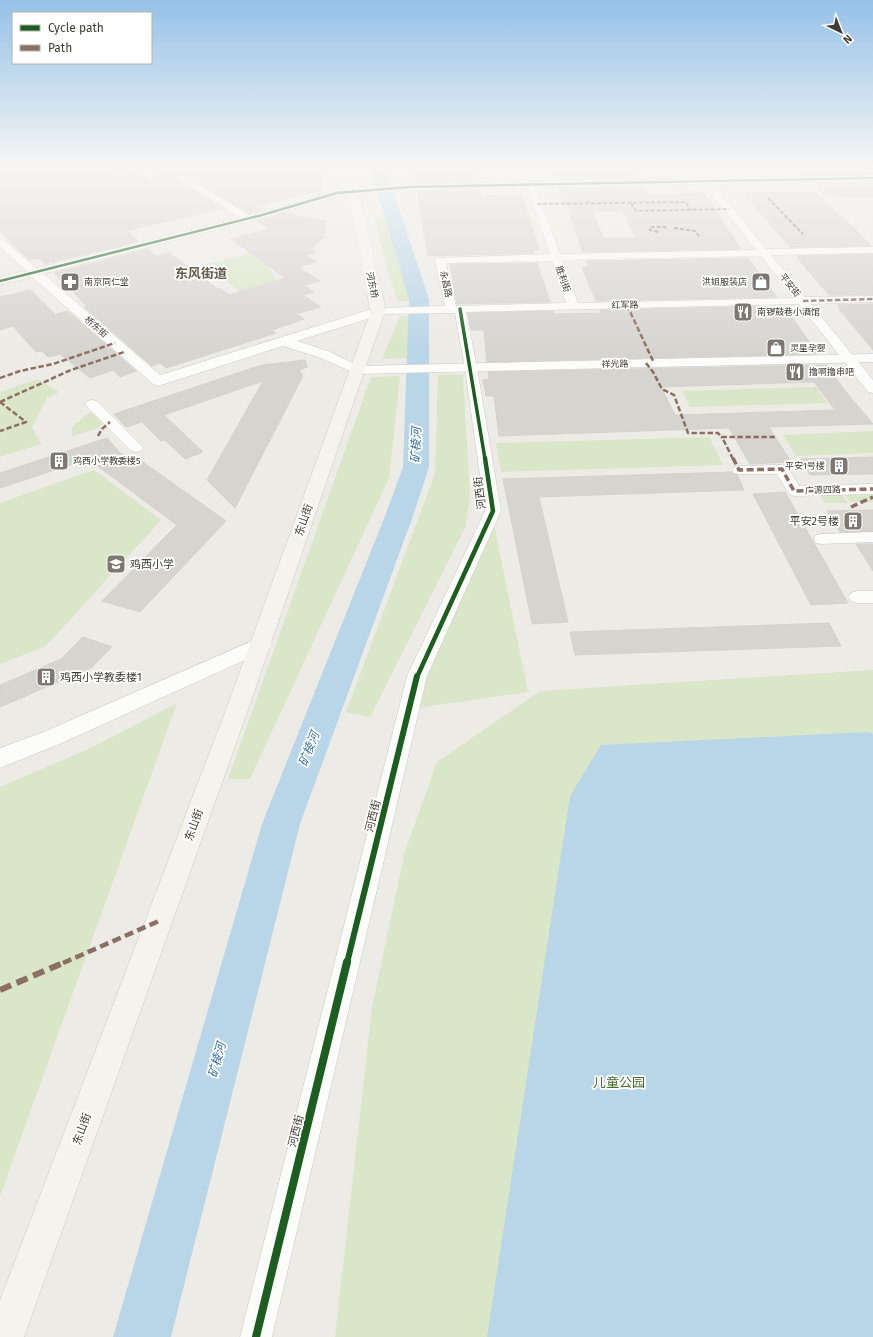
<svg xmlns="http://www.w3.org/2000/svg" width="873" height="1337" viewBox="0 0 873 1337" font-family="'Fira Sans','Noto Sans SC',sans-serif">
<rect width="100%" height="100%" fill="#edebe6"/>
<g fill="#d9e6c7">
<polygon points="659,164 788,164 789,166 786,167 740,167 741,169 783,170 781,170 730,171 728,168 716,169 715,169 716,171 710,171 706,169 663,170"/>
<polygon points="386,218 411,301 397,301 374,219"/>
<polygon points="263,250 276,260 268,268 276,276 273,292 253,301 204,265"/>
<polygon points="400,316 410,316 407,358 382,359"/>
<polygon points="463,374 470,499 465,528 370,717 346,712 435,474 438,375"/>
<polygon points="400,376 389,478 250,779 228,779 371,377"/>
<polygon points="38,379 59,392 47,398 32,427 41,444 0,457 0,392"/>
<polygon points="816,387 827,403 690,407 682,391"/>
<polygon points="90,412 103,421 99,428 72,436 72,427"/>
<polygon points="873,431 873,453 796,456 783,435"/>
<polygon points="709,437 723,465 501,472 496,443"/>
<polygon points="94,470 161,520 46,646 0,664 0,503"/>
<polygon points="819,493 841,493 847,503 824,503"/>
<polygon points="845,493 873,493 873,502 850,502"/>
<polygon points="494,525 528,692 417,708 424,673"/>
<polygon points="873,670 873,1337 335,1337 372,1007 405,851 437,762 540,691"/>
<polygon points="177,703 0,1196 0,787 93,747"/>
</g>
<polygon fill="#b9d5e8" points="868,732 873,734 873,1337 487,1337 570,796 601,745"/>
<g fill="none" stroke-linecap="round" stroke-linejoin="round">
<polygon fill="#b9d5e8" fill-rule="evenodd" points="369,164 384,164 429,299 429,467 413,516 300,824 171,1337 113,1337 262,824 385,516 403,467 409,299"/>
</g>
<g fill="#d6d4cf" stroke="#d5d2cc" fill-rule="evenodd">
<polygon points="47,164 80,164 93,173 108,170 116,176 136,172 153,182 162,164 250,164 250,166 325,164 321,190 253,207 266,209 249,214 184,174 180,175 178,177 179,181 223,208 126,231 139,241 45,264 39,258 29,260 0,231 0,173"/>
<polygon points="412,164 470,164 476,181 415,182"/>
<polygon points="611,164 627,164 636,178 555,180 550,169 613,168"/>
<polygon points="794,164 873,164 873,174 804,175"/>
<polygon points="873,182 873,197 825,196 813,184"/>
<path d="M641 187 646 194 704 193 741 249 583 252 566 202H564L559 189ZM592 211H623L636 238H603Z"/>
<polygon points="479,190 481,196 522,195 539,250 533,250 534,253 428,256 417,191"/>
<polygon points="815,192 854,228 871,246 790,247 743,193"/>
<polygon points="285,213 326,221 324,238 310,249 315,253 306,255 316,262 298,267 320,281 304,285 314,292 303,295 321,307 296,314 304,319 272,330 276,333 166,368 160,363 152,366 84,307 87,306 54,273 148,249 156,256 169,253 218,289 220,288 229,295 285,278 231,239 270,229 257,221"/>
<polygon points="873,254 873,295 829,295 799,260 801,260 797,256"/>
<polygon points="748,258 777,297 596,301 582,267 588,267 586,261"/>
<polygon points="537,263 550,302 457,304 450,264"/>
<polygon points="31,290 55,314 68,311 136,371 120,377 113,370 90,378 60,354 48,357 42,351 36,352 13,326 0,330 0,297"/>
<polygon points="873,304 873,350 839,309 841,309 837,305"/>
<polygon points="784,306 818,354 487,362 484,330 471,330 468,313 553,311 554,314 601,313 600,310"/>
<polygon points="305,360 307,367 299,370 303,376 235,508 207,480 263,381 164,415 203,452 185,459 165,440 161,441 142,422 126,427 114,414 262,365"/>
<path d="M826 365 846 392 873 424 769 427 791 462 750 464 729 428 499 436 494 396H486L483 380 489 379 488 372ZM814 382 835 410 675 415 661 387Z"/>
<polygon points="107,438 130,464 140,460 226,521 140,612 102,601 177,525 88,459 0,488 0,473"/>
<polygon points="873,457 873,474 810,475 801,459"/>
<polygon points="731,472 737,475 744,490 539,497 568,622 532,624 503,479"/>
<polygon points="785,492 848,603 811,605 753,494"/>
<polygon points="873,510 873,531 840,532 827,511"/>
<polygon points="856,544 873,544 873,571"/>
<polygon points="829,623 841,646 575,655 570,632"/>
<polygon points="83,637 112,647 91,668 0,707 0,685 61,659"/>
</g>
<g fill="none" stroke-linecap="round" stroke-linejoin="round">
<g stroke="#c9c7c2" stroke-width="1">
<g id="minor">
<polygon points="183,175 252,217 254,219 249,222 246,221 180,180 179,178 180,176"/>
<path d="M706 178 709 179 766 249 873 247V253L771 255 805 297 873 296V302L811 304 873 380V393L868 392 799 304 466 312 477 368 501 511 427 676 272 1337H240L407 676 485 511 465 368 455 313 378 314 374 313 372 311 374 309 378 308 445 306 435 260 436 258 550 254 526 184 530 181 534 184 560 254 756 250 702 181ZM761 256 794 298 578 303 562 260ZM552 261 566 303 456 306 446 263Z"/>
<polygon points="0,239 4,240 38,270 39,272 38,274 30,274 0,247"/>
<polygon points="92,400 97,401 141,445 143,448 141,451 136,452 131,451 87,407 85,404 87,401"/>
<polygon points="782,465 787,466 799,486 873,484 873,494 794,496 789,494 777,474 739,474 734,473 732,470 734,467 739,466"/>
<polygon points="873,532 873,542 822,544 816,543 814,539 816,535 822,534"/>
<polygon points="857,591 873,591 873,603 857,603 851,601 848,597 851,593"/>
</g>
</g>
<g stroke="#c9c7c2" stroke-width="1">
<g id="tertiary">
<polygon points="34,268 38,269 160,375 378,307 383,308 385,311 383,314 297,341 328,351 359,366 873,354 873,362 357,374 318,357 283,346 158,386 153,384 30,275 28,272 30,269"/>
<polygon points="261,637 269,639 272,644 269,649 62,743 0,768 0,748 46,731"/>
</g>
</g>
<g stroke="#ccc8be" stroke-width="1">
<g id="secondary">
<polygon points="873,175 873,181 410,190 338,196 266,217 0,285 0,277 258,213 337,190 410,184"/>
<polygon points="378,307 383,308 385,311 249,707 24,1337 0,1337 0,1300 227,707 371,311 373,308"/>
</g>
</g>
<use href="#minor" fill="#fcfcfb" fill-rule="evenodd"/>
<use href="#tertiary" fill="#fcfcfb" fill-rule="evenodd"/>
<use href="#secondary" fill="#f5f3ed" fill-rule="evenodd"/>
<g stroke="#ccc8be" stroke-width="12" stroke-linecap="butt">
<polyline id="secondary-bridge-far1" points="352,164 351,180 374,292"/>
</g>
<g stroke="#ccc8be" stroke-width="16" stroke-linecap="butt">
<polyline id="secondary-bridge" points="374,291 378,311"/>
</g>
<use href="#secondary-bridge-far1" stroke="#f5f3ed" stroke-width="12"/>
<use href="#secondary-bridge" stroke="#f5f3ed" stroke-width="15"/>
<g stroke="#8d6e63" stroke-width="2" stroke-dasharray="4 2" stroke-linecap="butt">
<polyline points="544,164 545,167"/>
<polyline points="567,164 568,167"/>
<polyline points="589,164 590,166"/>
<polyline points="768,198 803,234"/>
<polyline points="631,203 636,211 729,209"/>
<polyline points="537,204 686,202 691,210"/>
<polyline points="674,228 695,231 699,236"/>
<polyline points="658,232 650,230 650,227 665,227 667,230"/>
</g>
<g stroke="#8d6e63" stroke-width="2.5" stroke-dasharray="5.5 2.5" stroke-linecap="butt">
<polyline points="803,301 873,299"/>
<polyline points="627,305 654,363"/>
<polyline points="646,363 653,372 662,389 674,395 688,433 718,433 722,438"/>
<polyline points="0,378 20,371 53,364 115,343"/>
<polyline points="0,402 71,370 124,352"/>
<polyline points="0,402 26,422 0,431"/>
<polyline points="98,436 102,429 110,422"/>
<polyline points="733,459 722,437 775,437"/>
</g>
<g stroke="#8d6e63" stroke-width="3.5" stroke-dasharray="7 3.5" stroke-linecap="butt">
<polyline points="733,458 739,470 782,469 794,491 873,489"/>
<polyline points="851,507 873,497"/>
</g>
<polyline stroke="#8d6e63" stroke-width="4.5" stroke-dasharray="9 4.5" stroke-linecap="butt" points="63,963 159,921"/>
<polyline stroke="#8d6e63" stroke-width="6" stroke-dasharray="12 6" stroke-linecap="butt" points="0,990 65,962"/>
<g stroke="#fff" stroke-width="4">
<polyline id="cycleway-far4" points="0,281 262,215 337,193 410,187 873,178"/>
</g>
<g stroke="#fff" stroke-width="5">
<polyline id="cycleway-far3" points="460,309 485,459"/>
</g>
<g stroke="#fff" stroke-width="6">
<polyline id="cycleway-far2" points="417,677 493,511 485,458"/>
</g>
<g stroke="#fff" stroke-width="8">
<polyline id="cycleway-far1" points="347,963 417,676"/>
</g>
<g stroke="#fff" stroke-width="10">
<polyline id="cycleway" points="256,1337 347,962"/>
</g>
<use href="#cycleway-far4" stroke="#1b5e20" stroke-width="2.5"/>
<use href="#cycleway-far3" stroke="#1b5e20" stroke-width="3.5"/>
<use href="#cycleway-far2" stroke="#1b5e20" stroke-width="4.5"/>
<use href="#cycleway-far1" stroke="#1b5e20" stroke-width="6"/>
<use href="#cycleway" stroke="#1b5e20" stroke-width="8"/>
</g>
<linearGradient id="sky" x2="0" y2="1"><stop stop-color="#95c1e8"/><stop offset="0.47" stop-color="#f7f6f4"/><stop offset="1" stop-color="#f7f6f4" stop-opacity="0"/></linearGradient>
<rect width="873" height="352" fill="url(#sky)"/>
<defs>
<g id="pharmacy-square" transform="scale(1)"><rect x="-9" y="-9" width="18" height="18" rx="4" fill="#7d7972" stroke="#fff"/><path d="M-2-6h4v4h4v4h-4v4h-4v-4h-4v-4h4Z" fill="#fff"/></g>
<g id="shop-square" transform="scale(1)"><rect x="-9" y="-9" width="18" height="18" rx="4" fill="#7d7972" stroke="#fff"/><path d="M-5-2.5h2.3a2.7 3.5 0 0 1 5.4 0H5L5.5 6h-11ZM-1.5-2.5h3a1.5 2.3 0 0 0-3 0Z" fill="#fff"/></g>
<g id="restaurant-square" transform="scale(1)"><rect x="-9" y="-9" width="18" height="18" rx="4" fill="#7d7972" stroke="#fff"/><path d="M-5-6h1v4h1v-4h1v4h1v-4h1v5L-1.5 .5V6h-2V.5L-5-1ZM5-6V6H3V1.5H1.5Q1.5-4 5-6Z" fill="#fff"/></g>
<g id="building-square" transform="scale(1)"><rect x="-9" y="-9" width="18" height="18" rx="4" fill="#7d7972" stroke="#fff"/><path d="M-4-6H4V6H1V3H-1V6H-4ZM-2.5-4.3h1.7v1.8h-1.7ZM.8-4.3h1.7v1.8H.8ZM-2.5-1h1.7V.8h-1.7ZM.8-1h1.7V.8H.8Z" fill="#fff"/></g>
<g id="school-square" transform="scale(1)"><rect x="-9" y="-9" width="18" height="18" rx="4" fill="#7d7972" stroke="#fff"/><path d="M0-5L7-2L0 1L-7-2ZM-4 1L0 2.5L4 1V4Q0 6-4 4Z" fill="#fff"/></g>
</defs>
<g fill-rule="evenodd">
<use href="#pharmacy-square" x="70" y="282"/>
<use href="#shop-square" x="761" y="282"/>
<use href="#restaurant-square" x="743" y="312"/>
<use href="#shop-square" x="776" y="348"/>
<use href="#restaurant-square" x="795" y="372"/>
<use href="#building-square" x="59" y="461"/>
<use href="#building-square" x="839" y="466"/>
<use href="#building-square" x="853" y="521"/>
<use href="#school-square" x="116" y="564"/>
<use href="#building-square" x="46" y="677"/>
</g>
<g text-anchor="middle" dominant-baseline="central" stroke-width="3.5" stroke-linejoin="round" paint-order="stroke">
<g font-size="9" fill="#413c34" stroke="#fff">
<text transform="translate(563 279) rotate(71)">胜利街</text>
<text transform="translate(446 284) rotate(78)">永昌路</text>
<text transform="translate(372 285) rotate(78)">河东桥</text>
<text transform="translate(790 285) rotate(51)">平安街</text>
<text transform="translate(625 305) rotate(-1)">红军路</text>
<text transform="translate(96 327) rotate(41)">桥东街</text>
<text transform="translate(615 364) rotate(-1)">祥光路</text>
<text transform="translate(823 490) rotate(-2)">广源四路</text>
</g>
<g font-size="9" fill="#413c34" stroke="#fff" text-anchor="start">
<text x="84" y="282">南京同仁堂</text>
<text x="747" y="282" text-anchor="end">洪姐服装店</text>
<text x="757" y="312">南锣鼓巷小酒馆</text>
<text x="790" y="348">灵星孕婴</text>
<text x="809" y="372">撸啊撸串吧</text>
<text x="73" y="461">鸡西小学教委楼5</text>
<text x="825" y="466" text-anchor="end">平安1号楼</text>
</g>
<g font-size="11" fill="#413c34" stroke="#fff">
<text transform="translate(480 493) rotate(-97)">河西街</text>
<text transform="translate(304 520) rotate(-71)">东山街</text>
<text transform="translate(373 816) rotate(-76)">河西街</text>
<text transform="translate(194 825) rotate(-70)">东山街</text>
<text transform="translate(82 1129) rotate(-70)">东山街</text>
<text transform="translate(296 1131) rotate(-76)">河西街</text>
</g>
<g font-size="11" fill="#413c34" stroke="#fff" text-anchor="start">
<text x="839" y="521" text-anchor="end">平安2号楼</text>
<text x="130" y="564">鸡西小学</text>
<text x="60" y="677">鸡西小学教委楼1</text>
</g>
<g font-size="12" font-style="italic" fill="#3673a4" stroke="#fff">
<text transform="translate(416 445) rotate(-88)">矿棱河</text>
<text transform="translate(309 749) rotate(-69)">矿棱河</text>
<text transform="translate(217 1060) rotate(-75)">矿棱河</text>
</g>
<g font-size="13" font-weight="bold" fill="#635a4c" stroke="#fff">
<text x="201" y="273">东风街道</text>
</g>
<g font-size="13" fill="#446e2c" stroke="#fff">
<text x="619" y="1082">儿童公园</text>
</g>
</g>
<rect x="12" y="12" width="140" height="52" fill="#ffffff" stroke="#b3b1ae"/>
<rect x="20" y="25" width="20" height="6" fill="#1b5e20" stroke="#b3b1ae"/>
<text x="48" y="32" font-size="12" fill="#413c34">Cycle path</text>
<rect x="20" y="45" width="20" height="6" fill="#8d6e63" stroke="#b3b1ae"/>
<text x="48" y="52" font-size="12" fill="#413c34">Path</text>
<g transform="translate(841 32) rotate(137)" stroke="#ffffff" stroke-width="3" paint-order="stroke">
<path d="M0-3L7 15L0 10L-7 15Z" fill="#413c34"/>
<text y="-6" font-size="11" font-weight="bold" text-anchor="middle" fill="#413c34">N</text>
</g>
</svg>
